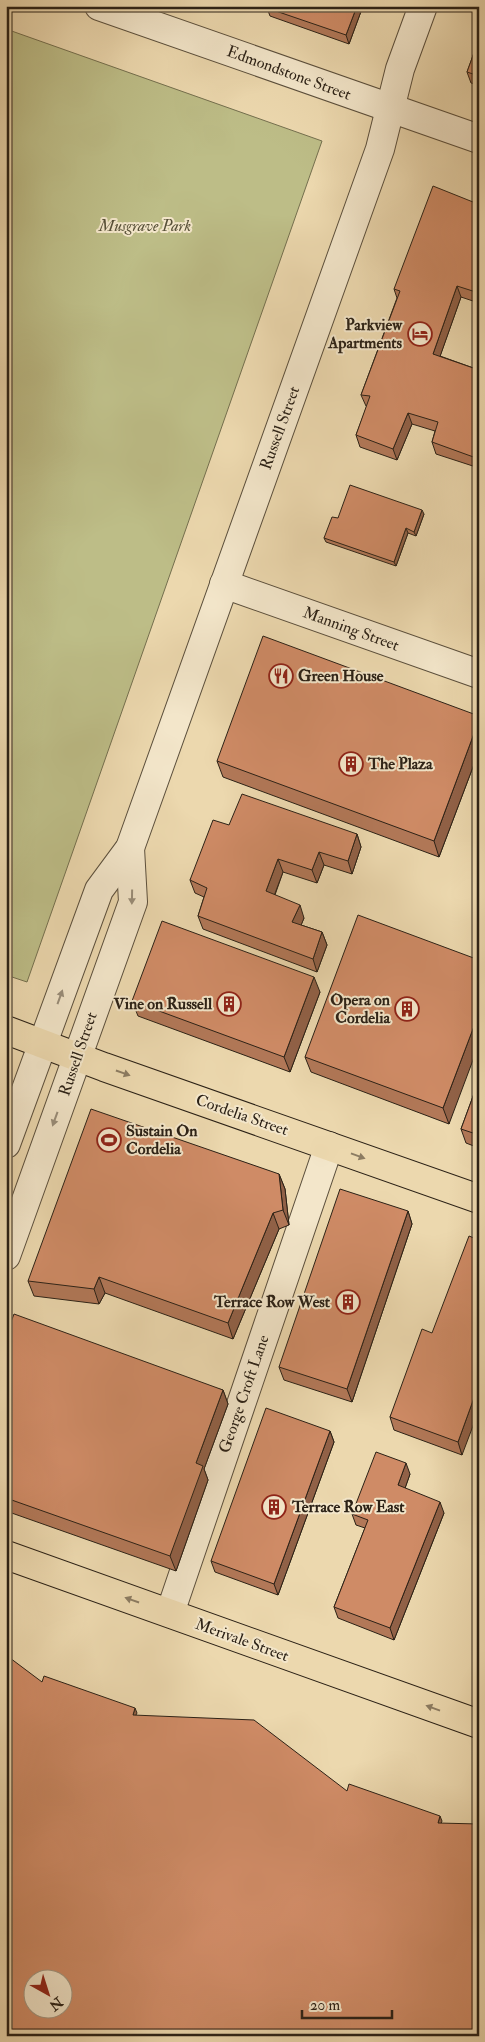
<svg xmlns="http://www.w3.org/2000/svg" width="485" height="2042" viewBox="0 0 485 2042" font-family="'IM FELL Double Pica',serif">
<rect width="100%" height="100%" fill="#ecd8ae"/>
<filter id="stains"><feTurbulence type="fractalNoise" baseFrequency=".004" numOctaves="4"/><feColorMatrix values="0 0 0 0 .2 0 0 0 0 .09 0 0 0 0 .02 0 0 0 .5 -.17"/></filter>
<radialGradient id="worn" r=".72"><stop offset=".6" stop-color="#630" stop-opacity="0"/><stop offset="1" stop-color="#630" stop-opacity=".3"/></radialGradient>
<polygon fill="#bdbd87" stroke="#746f4e" points="6,29 322,141 27,982 6,975"/>
<g fill="none" stroke-linecap="round" stroke-linejoin="round">
<g stroke="#5b4f3c" stroke-width="30">
<g id="minor">
<polyline points="99,6 479,139"/>
<polyline points="224,584 479,674"/>
<polyline points="6,1144 99,890 130,848 380,149 400,69 423,6"/>
<polyline points="6,1256 133,902 130,848"/>
<polyline points="170,1613 329,1146"/>
</g>
</g>
<g stroke="#2b2116" stroke-width="30">
<g id="major">
<polyline points="6,1030 104,1067 479,1199"/>
<polyline points="6,1555 479,1724"/>
</g>
</g>
<use href="#minor" stroke="#f3e6ca" stroke-width="28"/>
<use href="#major" stroke="#ecd8ae" stroke-width="28"/>
</g>
<g fill="#b27858" stroke="#2b2116">
<polygon points="268,6 363,6 349,44 270,16 267,8"/>
<polygon points="479,39 479,85 471,83 467,72"/>
<polygon points="479,196 479,303 461,297 440,356 479,370 479,468 436,454 432,442 435,431 412,424 397,460 360,447 356,435 367,406 366,406 361,395 397,298 394,289"/>
<polygon points="424,514 416,536 408,533 396,566 326,542 324,538 338,518"/>
<polygon points="479,716 479,751 439,857 223,777 217,761"/>
<polygon points="229,825 357,834 361,847 352,874 324,865 317,883 283,872 275,895 304,918 301,925 322,932 327,945 317,972 203,929 198,916 204,897 195,893 190,880"/>
<polygon points="479,960 449,1124 311,1072 305,1057"/>
<polygon points="320,992 290,1072 138,1016 132,1001"/>
<polygon points="479,1080 479,1148 466,1143 461,1129"/>
<polygon points="279,1174 285,1189 289,1225 279,1229 233,1339 105,1293 99,1304 34,1296 28,1281"/>
<polygon points="408,1211 412,1224 352,1402 284,1380 279,1367"/>
<polygon points="432,1333 462,1455 394,1430 390,1417"/>
<polygon points="6,1335 223,1390 228,1404 204,1469 208,1480 176,1571 6,1511"/>
<polygon points="330,1431 334,1442 278,1595 215,1572 211,1561"/>
<polygon points="410,1474 405,1488 444,1513 394,1640 338,1618 334,1607 365,1528 356,1525 352,1514"/>
<polygon points="479,1635 479,1661 474,1648"/>
</g>
<g fill="#916147" stroke="#2b2116">
<polygon points="357,6 363,6 349,44 346,35"/>
<polygon points="457,286 461,297 437,365 433,354"/>
<polygon points="408,413 412,424 397,460 393,449"/>
<polygon points="422,510 424,514 416,536 414,532"/>
<polygon points="406,528 408,533 396,566 394,562"/>
<polygon points="479,720 479,751 439,857 434,841"/>
<polygon points="357,834 361,847 352,874 348,861"/>
<polygon points="319,852 324,865 317,883 312,870"/>
<polygon points="278,859 283,872 271,904 266,891"/>
<polygon points="300,905 304,918 297,935 292,922"/>
<polygon points="322,932 327,945 317,972 313,959"/>
<polygon points="314,977 320,992 290,1072 284,1057"/>
<polygon points="479,1013 479,1044 449,1124 443,1108"/>
<polygon points="279,1174 285,1189 289,1225 283,1210"/>
<polygon points="408,1211 412,1224 352,1402 347,1389"/>
<polygon points="273,1213 279,1229 233,1339 228,1323"/>
<polygon points="99,1277 105,1293 99,1304 94,1289"/>
<polygon points="479,1384 479,1410 462,1455 458,1442"/>
<polygon points="223,1390 228,1404 204,1469 208,1480 176,1571 170,1556 196,1463"/>
<polygon points="330,1431 334,1442 278,1595 274,1584"/>
<polygon points="406,1463 410,1474 402,1497 398,1485"/>
<polygon points="440,1502 444,1513 394,1640 390,1628"/>
<polygon points="135,1708 137,1713 134,1719 133,1715"/>
<polygon points="440,1816 442,1821 440,1827 438,1823"/>
</g>
<g fill="#cf8b66" stroke="#2b2116" fill-rule="evenodd">
<polygon points="268,6 357,6 346,35 267,8"/>
<polygon points="479,39 479,76 467,72"/>
<polygon points="433,186 473,202 476,195 479,196 479,293 457,286 433,354 479,370 479,459 432,442 438,422 408,413 393,449 356,435 370,396 361,395 400,291 394,289"/>
<polygon points="350,485 422,510 414,532 406,528 394,562 324,538 332,517 338,518"/>
<polygon points="263,636 479,716 479,720 434,841 217,761"/>
<polygon points="242,794 357,834 348,861 319,852 312,870 278,859 266,891 300,905 292,922 322,932 313,959 198,916 207,888 190,880 213,820 229,825"/>
<polygon points="358,915 479,960 479,1013 443,1108 305,1057"/>
<polygon points="162,921 314,977 284,1057 132,1001"/>
<polygon points="479,1080 479,1135 461,1129"/>
<polygon points="91,1109 279,1174 283,1210 273,1213 228,1323 99,1277 94,1289 28,1281"/>
<polygon points="340,1189 408,1211 347,1389 279,1367"/>
<polygon points="469,1236 479,1240 479,1384 458,1442 390,1417 422,1329 432,1333"/>
<polygon points="14,1314 223,1390 196,1463 203,1466 170,1556 6,1498 6,1335"/>
<polygon points="266,1408 330,1431 274,1584 211,1561"/>
<polygon points="376,1452 406,1463 398,1485 440,1502 390,1628 334,1607 368,1520 352,1514"/>
<polygon points="479,1635 479,1647 474,1648"/>
<path d="M6 1655 42 1682 44 1676 135 1708 133 1715 254 1720 347 1791 349 1784 440 1816 438 1823 479 1824V2036H6ZM32 1980H62V2010H32Z"/>
</g>
<defs><path id="oneway-solid" d="M-6-.8H1V-3.2L6.5 0L1 3.2V.8H-6Z" transform="scale(1.25)"/></defs>
<g fill="#998d79">
<use href="#oneway-solid" transform="translate(132 897) rotate(91)"/>
<use href="#oneway-solid" transform="translate(60 997) rotate(-70)"/>
<use href="#oneway-solid" transform="translate(55 1119) rotate(110)"/>
</g>
<g fill="#8c7c62">
<use href="#oneway-solid" transform="translate(123 1073) rotate(19)"/>
<use href="#oneway-solid" transform="translate(358 1156) rotate(20)"/>
<use href="#oneway-solid" transform="translate(132 1600) rotate(-161)"/>
<use href="#oneway-solid" transform="translate(433 1708) rotate(-160)"/>
</g>
<defs>
<g id="hotel-ring" transform="scale(1.25)"><circle r="9.5" fill="#f3e6ca" stroke="#8f2418" stroke-width="1.5"/><path d="M-6-4.5h1.5V1H6V5H4.5V3h-9V5H-6ZM-4 0a1.8 1.8 0 1 1 3.6 0ZM.5 0V-2.5h3Q6-2.5 6 0Z" fill="#8f2418"/></g>
<g id="restaurant-ring" transform="scale(1.25)"><circle r="9.5" fill="#f3e6ca" stroke="#8f2418" stroke-width="1.5"/><path d="M-5-6h1v4h1v-4h1v4h1v-4h1v5L-1.5 .5V6h-2V.5L-5-1ZM5-6V6H3V1.5H1.5Q1.5-4 5-6Z" fill="#8f2418"/></g>
<g id="building-ring" transform="scale(1.25)"><circle r="9.5" fill="#f3e6ca" stroke="#8f2418" stroke-width="1.5"/><path d="M-4-6H4V6H1V3H-1V6H-4ZM-2.5-4.3h1.7v1.8h-1.7ZM.8-4.3h1.7v1.8H.8ZM-2.5-1h1.7V.8h-1.7ZM.8-1h1.7V.8H.8Z" fill="#8f2418"/></g>
<g id="stadium-ring" transform="scale(1.25)"><circle r="9.5" fill="#f3e6ca" stroke="#8f2418" stroke-width="1.5"/><path d="M0-5a6.5 5 0 1 0 0 10a6.5 5 0 1 0 0-10ZM-3.5-1.8h7v3.6h-7Z" fill="#8f2418"/></g>
</defs>
<g fill-rule="evenodd">
<use href="#hotel-ring" x="420" y="334"/>
<use href="#restaurant-ring" x="281" y="676"/>
<use href="#building-ring" x="351" y="764"/>
<use href="#building-ring" x="229" y="1004"/>
<use href="#building-ring" x="407" y="1009"/>
<use href="#stadium-ring" x="109" y="1140"/>
<use href="#building-ring" x="348" y="1302"/>
<use href="#building-ring" x="274" y="1507"/>
</g>
<g text-anchor="middle" dominant-baseline="central" stroke-width="4" stroke-linejoin="round" paint-order="stroke">
<g font-size="16" fill="#2b2116" stroke="#f3e6ca">
<text transform="translate(289 73) rotate(20)">Edmondstone Street</text>
<text transform="translate(280 428) rotate(-70)">Russell Street</text>
<text transform="translate(351 629) rotate(20)">Manning Street</text>
<text transform="translate(78 1054) rotate(-71)">Russell Street</text>
<text transform="translate(242 1115) rotate(19)">Cordelia Street</text>
<text transform="translate(244 1394) rotate(-71)">George Croft Lane</text>
<text transform="translate(242 1640) rotate(20)">Merivale Street</text>
</g>
<g font-size="16" font-style="italic" fill="#575038" stroke="#f3e6ca">
<text x="145" y="226">Musgrave Park</text>
</g>
<g font-size="16" font-weight="bold" fill="#2b2116" stroke="#f3e6ca" text-anchor="end">
<text x="402" y="325">Parkview<tspan x="402" dy="18">Apartments</tspan></text>
<text x="298" y="676" text-anchor="start">Green House</text>
<text x="368" y="764" text-anchor="start">The Plaza</text>
<text x="390" y="1000">Opera on<tspan x="390" dy="18">Cordelia</tspan></text>
<text x="212" y="1004">Vine on Russell</text>
<text x="126" y="1131" text-anchor="start">Sustain On<tspan x="126" dy="18">Cordelia</tspan></text>
<text x="330" y="1302">Terrace Row West</text>
<text x="292" y="1507" text-anchor="start">Terrace Row East</text>
</g>
</g>
<rect width="485" height="2042" fill="none" stroke="#ecd8ae" stroke-width="25"/>
<rect x="8" y="8" width="470" height="2027" fill="none" stroke="#2b2116" stroke-width="2.5"/>
<rect x="12" y="12" width="460" height="2017" fill="none" stroke="#2b2116"/>
<g transform="translate(48 1994) rotate(141)"><circle r="24" fill="#f3e6ca" stroke="#a39782"/>
<path d="M0-4L9 19L0 12L-9 19Z" fill="#8f2418"/>
<text y="-8" font-size="14" font-weight="bold" text-anchor="middle" fill="#2b2116">N</text>
</g>
<path d="M302 2010v8h90v-8" fill="none" stroke="#2b2116" stroke-width="2.5"/>
<text x="310" y="2010" font-size="15" fill="#2b2116" stroke="#f3e6ca" stroke-width="4" paint-order="stroke">20 m</text>
<rect width="100%" height="100%" filter="url(#stains)"/>
<rect width="100%" height="100%" fill="url(#worn)"/>
</svg>
